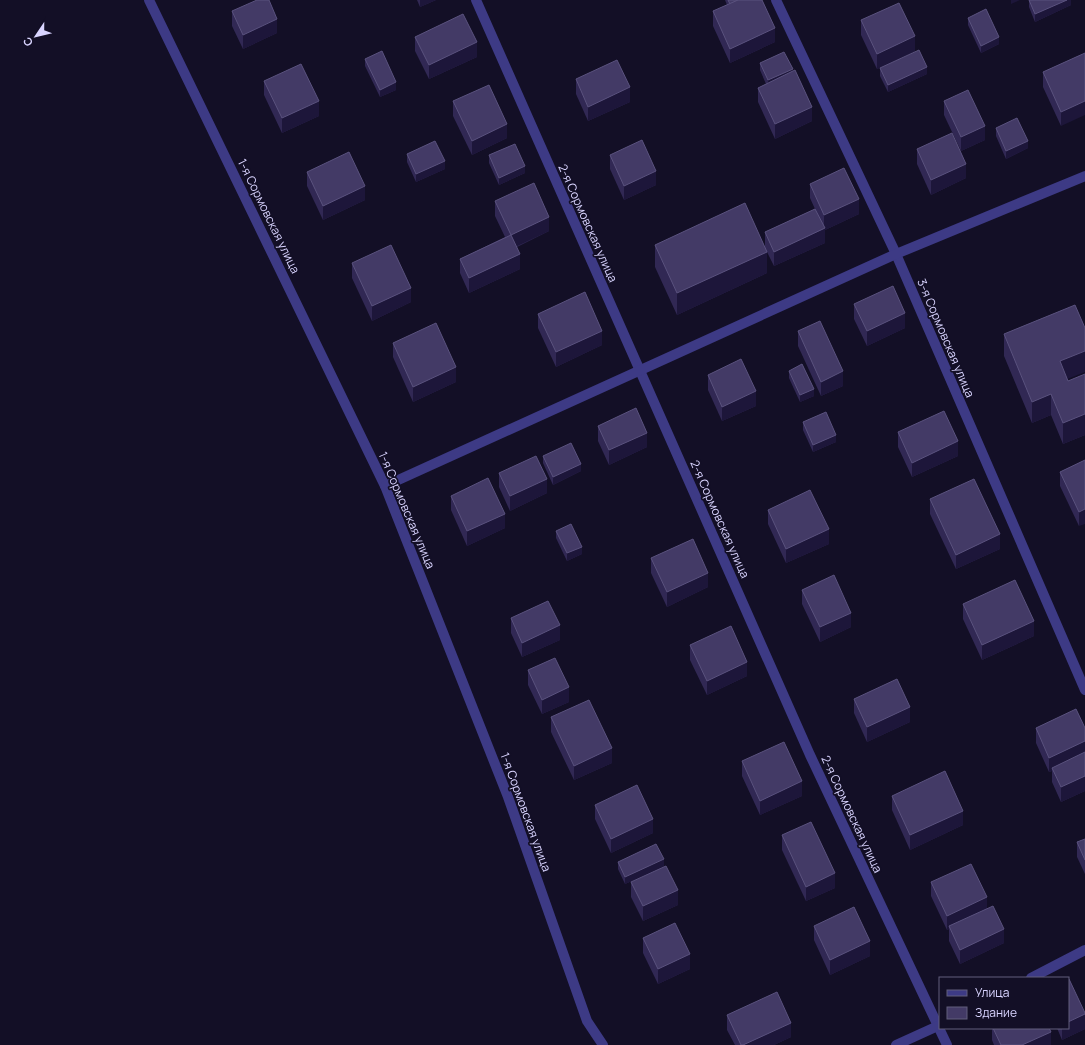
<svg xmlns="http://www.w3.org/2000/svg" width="1085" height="1045" viewBox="0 0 1085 1045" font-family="Manrope,sans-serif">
<rect width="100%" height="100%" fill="#130f26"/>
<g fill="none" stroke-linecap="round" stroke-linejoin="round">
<g stroke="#3d3a85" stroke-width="10">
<polyline points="149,0 385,486 508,797 587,1021 603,1045"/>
<polyline points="476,0 810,755 947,1045"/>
<polyline points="776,0 896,254 1085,690"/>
<polyline points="385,486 896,254 1085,176"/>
<polyline points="1031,978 1085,950"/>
<polyline points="896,1045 940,1025"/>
</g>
</g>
<g fill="#312854">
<polygon points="417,0 436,0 420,7"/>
<polygon points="725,0 762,0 775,42 730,63 713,26 713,11 727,5"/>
<polygon points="1029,0 1071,0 1071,5 1035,22 1029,7"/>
<polygon points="232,11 277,33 243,49 232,26"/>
<polygon points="968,18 999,44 981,53 968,25"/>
<polygon points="861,20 915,51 877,69 861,35"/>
<polygon points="415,37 477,57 429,79 415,51"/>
<polygon points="1085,53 1061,126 1043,87 1043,72"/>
<polygon points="365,59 396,90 380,97 365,66"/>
<polygon points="760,63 793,72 812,121 775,139 758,102 758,88 766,84 760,70"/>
<polygon points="880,68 927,74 888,92 880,76"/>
<polygon points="576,79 630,102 588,121 576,94"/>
<polygon points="264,81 319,116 282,133 264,95"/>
<polygon points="453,101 507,138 472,155 453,116"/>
<polygon points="944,101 985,140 961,151 944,115"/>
<polygon points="996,128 1028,148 1006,159 996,136"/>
<polygon points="917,149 966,178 931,195 917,164"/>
<polygon points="407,154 445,169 416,182 407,162"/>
<polygon points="489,155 525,173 499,185 489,163"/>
<polygon points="610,155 656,185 624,200 610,169"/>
<polygon points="307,172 365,200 323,220 307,186"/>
<polygon points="810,184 859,214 825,230 825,243 774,266 767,252 767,273 677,315 655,267 655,245 765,246 765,232 815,209 810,198"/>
<polygon points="495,201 549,231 517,247 520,269 469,293 460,273 460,259 505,237 495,216"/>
<polygon points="352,263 411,302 372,321 352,278"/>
<polygon points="854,304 905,328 867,346 854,319"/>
<polygon points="538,314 602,345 556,367 538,328"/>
<polygon points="798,331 843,386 821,396 798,346"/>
<polygon points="1004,334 1067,379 1068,381 1085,374 1085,435 1063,444 1051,415 1032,423 1004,356"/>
<polygon points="393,343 456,382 413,402 393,357"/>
<polygon points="789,371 814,396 800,402 789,378"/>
<polygon points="708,375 756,406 722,421 708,390"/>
<polygon points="803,422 836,442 813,452 803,430"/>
<polygon points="598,426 647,447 609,465 598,441"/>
<polygon points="898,432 958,456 912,477 898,447"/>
<polygon points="543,456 581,471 553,485 543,463"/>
<polygon points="1085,460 1079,526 1060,486 1060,472"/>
<polygon points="499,473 547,493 510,511 499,487"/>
<polygon points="451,496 505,528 467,546 451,510"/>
<polygon points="930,499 1000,549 956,569 930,514"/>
<polygon points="768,510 829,544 786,563 768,524"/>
<polygon points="556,531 582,554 567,561 556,538"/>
<polygon points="651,558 708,587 667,607 651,573"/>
<polygon points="802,590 851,627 820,642 802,604"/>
<polygon points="963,604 1034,636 982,660 963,619"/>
<polygon points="511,618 560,640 522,657 511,633"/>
<polygon points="690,645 747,676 707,695 690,660"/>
<polygon points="528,670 569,702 542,714 528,685"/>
<polygon points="854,699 910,722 867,742 854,713"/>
<polygon points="551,717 612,763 574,780 551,732"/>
<polygon points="1036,728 1085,728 1085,791 1061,802 1052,782 1052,771 1049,772 1036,743"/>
<polygon points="742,761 802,796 760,815 742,776"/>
<polygon points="892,796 963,825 910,850 892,810"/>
<polygon points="595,805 653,833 611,853 595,819"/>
<polygon points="782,835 835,888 806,901 782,850"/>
<polygon points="1085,839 1085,874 1077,857 1077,842"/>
<polygon points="618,862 664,867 625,884 618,869"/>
<polygon points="631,882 678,905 643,921 631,897"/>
<polygon points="931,882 987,909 1004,943 960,964 949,941 949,929 947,930 931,896"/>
<polygon points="814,926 870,956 830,975 814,940"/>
<polygon points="643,938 690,969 658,984 643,953"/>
<polygon points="1085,1013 1085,1029 1062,1040 1057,1028 1068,1028"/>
<polygon points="727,1015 791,1037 774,1045 735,1045 727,1030"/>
<polygon points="992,1028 1049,1028 1051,1045 994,1045 992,1040"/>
</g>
<g fill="#1d163a">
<polygon points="420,0 436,0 420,7"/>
<polygon points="1011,0 1020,0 1011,4"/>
<polygon points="1067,0 1071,0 1071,5 1035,22 1035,14"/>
<polygon points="277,19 277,33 243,49 243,35"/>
<polygon points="775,28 775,42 730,63 730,49"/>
<polygon points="915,36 915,51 877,69 877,54"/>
<polygon points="999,37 999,44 981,53 981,46"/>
<polygon points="477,42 477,57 429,79 429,65"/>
<polygon points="927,67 927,74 888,92 888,85"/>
<polygon points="793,69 793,77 768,88 768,80"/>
<polygon points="396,82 396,90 380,97 380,90"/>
<polygon points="630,87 630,102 588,121 588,107"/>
<polygon points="319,101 319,116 282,133 282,118"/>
<polygon points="1085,101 1085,115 1061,126 1061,112"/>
<polygon points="812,107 812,121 775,139 775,124"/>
<polygon points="507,124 507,138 472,155 472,141"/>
<polygon points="985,126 985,140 961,151 961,137"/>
<polygon points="1028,141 1028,148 1006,159 1006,151"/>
<polygon points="445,161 445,169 416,182 416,174"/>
<polygon points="966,164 966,178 931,195 931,180"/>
<polygon points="525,166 525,173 499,185 499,178"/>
<polygon points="656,171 656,185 624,200 624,186"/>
<polygon points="365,186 365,200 323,220 323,206"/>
<polygon points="859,199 859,214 825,230 825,243 774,266 774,252 824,229 824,215"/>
<polygon points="549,217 549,231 511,249 511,235"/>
<polygon points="767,252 767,273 677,315 677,293"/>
<polygon points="520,254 520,269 469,293 469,278"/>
<polygon points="411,288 411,302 372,321 372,306"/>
<polygon points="905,313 905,328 867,346 867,331"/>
<polygon points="602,331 602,345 556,367 556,352"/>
<polygon points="1085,351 1085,372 1060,382 1060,361"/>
<polygon points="456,367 456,382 413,402 413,387"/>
<polygon points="843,371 843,386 821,396 821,382"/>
<polygon points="814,389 814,396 800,402 800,395"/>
<polygon points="756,391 756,406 722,421 722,407"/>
<polygon points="1051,394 1051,415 1032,423 1032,402"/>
<polygon points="1085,414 1085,435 1063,444 1063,423"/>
<polygon points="647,433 647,447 609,465 609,450"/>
<polygon points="836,435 836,442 813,452 813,445"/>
<polygon points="958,441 958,456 912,477 912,463"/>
<polygon points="581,464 581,471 553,485 553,477"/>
<polygon points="547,479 547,493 510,511 510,496"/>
<polygon points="1085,509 1085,524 1079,526 1079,512"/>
<polygon points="505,514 505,528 467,546 467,531"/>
<polygon points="829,529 829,544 786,563 786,549"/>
<polygon points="1000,534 1000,549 956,569 956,555"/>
<polygon points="582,547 582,554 567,561 567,553"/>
<polygon points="708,573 708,587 667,607 667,592"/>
<polygon points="851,613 851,627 820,642 820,627"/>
<polygon points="1034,621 1034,636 982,660 982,645"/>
<polygon points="560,625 560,640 522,657 522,643"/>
<polygon points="747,662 747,676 707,695 707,681"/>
<polygon points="569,687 569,702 542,714 542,700"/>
<polygon points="910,707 910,722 867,742 867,727"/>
<polygon points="1085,741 1085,756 1052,768 1052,771 1049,772 1049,758"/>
<polygon points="612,748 612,763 574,780 574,766"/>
<polygon points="1085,776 1085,791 1061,802 1061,787"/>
<polygon points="802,781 802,796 760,815 760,801"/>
<polygon points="963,811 963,825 910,850 910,835"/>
<polygon points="653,819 653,833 611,853 611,839"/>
<polygon points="664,859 664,867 625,884 625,877"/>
<polygon points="835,873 835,888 806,901 806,887"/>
<polygon points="678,890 678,905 643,921 643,906"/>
<polygon points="987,897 987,912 949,926 949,929 947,930 947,916"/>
<polygon points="1004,929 1004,943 960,964 960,950"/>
<polygon points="870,941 870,956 830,975 830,960"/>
<polygon points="690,954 690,969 658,984 658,969"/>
<polygon points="1085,1014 1085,1029 1062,1040 1062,1028 1068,1028 1068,1022"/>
<polygon points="791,1023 791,1037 774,1045 743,1045"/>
<polygon points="1051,1032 1051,1045 1022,1045"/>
</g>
<g fill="#433a66" stroke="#5a527e">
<polygon points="257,0 269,0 277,19 243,35 232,11"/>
<polygon points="728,0 738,0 730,4"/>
<polygon points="738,0 762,0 775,28 730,49 713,11"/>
<polygon points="1029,0 1067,0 1035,14"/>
<polygon points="899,3 915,36 877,54 861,20"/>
<polygon points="986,9 999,37 981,46 968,18"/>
<polygon points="463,14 477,42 429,65 415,37"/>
<polygon points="919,50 927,67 888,85 880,68"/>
<polygon points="382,51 396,82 380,90 365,59"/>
<polygon points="784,52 793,69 768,80 760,63"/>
<polygon points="1085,53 1085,101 1061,112 1043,72"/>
<polygon points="617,60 630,87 588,107 576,79"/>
<polygon points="301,64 319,101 282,118 264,81"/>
<polygon points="795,70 812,107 775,124 758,88"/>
<polygon points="489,85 507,124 472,141 453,101"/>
<polygon points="968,90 985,126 961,137 944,101"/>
<polygon points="1017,118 1028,141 1006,151 996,128"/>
<polygon points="952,133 966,164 931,180 917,149"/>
<polygon points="642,140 656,171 624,186 610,155"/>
<polygon points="435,141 445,161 416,174 407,154"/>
<polygon points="515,144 525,166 499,178 489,155"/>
<polygon points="349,152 365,186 323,206 307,172"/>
<polygon points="844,168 859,199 824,215 810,184"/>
<polygon points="534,183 549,217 511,235 520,254 469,278 460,259 511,235 495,201"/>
<polygon points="745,203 767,252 677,293 655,245"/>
<polygon points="815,209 825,228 774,252 765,232"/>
<polygon points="391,245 411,288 372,306 352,263"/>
<polygon points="893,286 905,313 867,331 854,304"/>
<polygon points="585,292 602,331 556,352 538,314"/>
<polygon points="1075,305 1085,328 1085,351 1060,361 1068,381 1085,374 1085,414 1063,423 1051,394 1032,402 1004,334"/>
<polygon points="820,321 843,371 821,382 798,331"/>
<polygon points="436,323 456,367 413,387 393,343"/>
<polygon points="741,359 756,391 722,407 708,375"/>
<polygon points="802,364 814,389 800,395 789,371"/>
<polygon points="636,408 647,433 609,450 598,426"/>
<polygon points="944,411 958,441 912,463 898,432"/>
<polygon points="826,412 836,435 813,445 803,422"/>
<polygon points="571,443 581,464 553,477 543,456"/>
<polygon points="536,456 547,479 510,496 499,473"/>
<polygon points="1085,460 1085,509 1079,512 1060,472"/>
<polygon points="488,478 505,514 467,531 451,496"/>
<polygon points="974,479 1000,534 956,555 930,499"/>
<polygon points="810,490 829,529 786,549 768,510"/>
<polygon points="571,524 582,547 567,553 556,531"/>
<polygon points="693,539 708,573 667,592 651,558"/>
<polygon points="834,575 851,613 820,627 802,590"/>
<polygon points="1015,580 1034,621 982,645 963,604"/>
<polygon points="548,601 560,625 522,643 511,618"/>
<polygon points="731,626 747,662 707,681 690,645"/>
<polygon points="555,658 569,687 542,700 528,670"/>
<polygon points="897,679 910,707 867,727 854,699"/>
<polygon points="589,700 612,748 574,766 551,717"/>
<polygon points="1076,709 1085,728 1085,741 1049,758 1036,728"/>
<polygon points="784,742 802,781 760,801 742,761"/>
<polygon points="1085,752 1085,776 1061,787 1052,768"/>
<polygon points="945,771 963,811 910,835 892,796"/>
<polygon points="637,785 653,819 611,839 595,805"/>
<polygon points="811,822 835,873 806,887 782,835"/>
<polygon points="1085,839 1085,860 1077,842"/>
<polygon points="656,844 664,859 625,877 618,862"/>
<polygon points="971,864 987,897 947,916 931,882"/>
<polygon points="666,866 678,890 643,906 631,882"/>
<polygon points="993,906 1004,929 960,950 949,926"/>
<polygon points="854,907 870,941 830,960 814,926"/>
<polygon points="675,923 690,954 658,969 643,938"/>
<polygon points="1069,979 1085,1013 1085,1014 1068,1022 1068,980"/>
<polygon points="777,992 791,1023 743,1045 741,1045 727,1015"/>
<polygon points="993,1028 1049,1028 1051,1032 1022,1045 1001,1045"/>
</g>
<g text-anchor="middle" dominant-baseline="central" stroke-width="3.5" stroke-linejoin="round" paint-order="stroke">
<g font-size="12" fill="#d9d4ff" stroke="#130f26">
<text transform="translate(269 216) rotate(64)">1-я Сормовская улица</text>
<text transform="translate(588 223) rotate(66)">2-я Сормовская улица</text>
<text transform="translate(946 338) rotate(67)">3-я Сормовская улица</text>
<text transform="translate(407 510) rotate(67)">1-я Сормовская улица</text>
<text transform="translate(720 519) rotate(66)">2-я Сормовская улица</text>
<text transform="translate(526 812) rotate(70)">1-я Сормовская улица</text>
<text transform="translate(852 814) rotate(65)">2-я Сормовская улица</text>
</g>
</g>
<rect x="939" y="977" width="130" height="52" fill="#130f26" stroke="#625e7d"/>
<rect x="947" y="990" width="20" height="6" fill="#3d3a85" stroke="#625e7d"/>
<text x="975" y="997" font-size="12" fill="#d9d4ff">Улица</text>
<rect x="947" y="1007" width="20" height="12" fill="#433a66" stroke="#625e7d"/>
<text x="975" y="1017" font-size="12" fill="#d9d4ff">Здание</text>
<g transform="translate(36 36) rotate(235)" stroke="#130f26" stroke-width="3" paint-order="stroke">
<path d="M0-3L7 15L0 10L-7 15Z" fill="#d9d4ff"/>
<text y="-6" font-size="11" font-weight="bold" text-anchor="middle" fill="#d9d4ff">С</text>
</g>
</svg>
